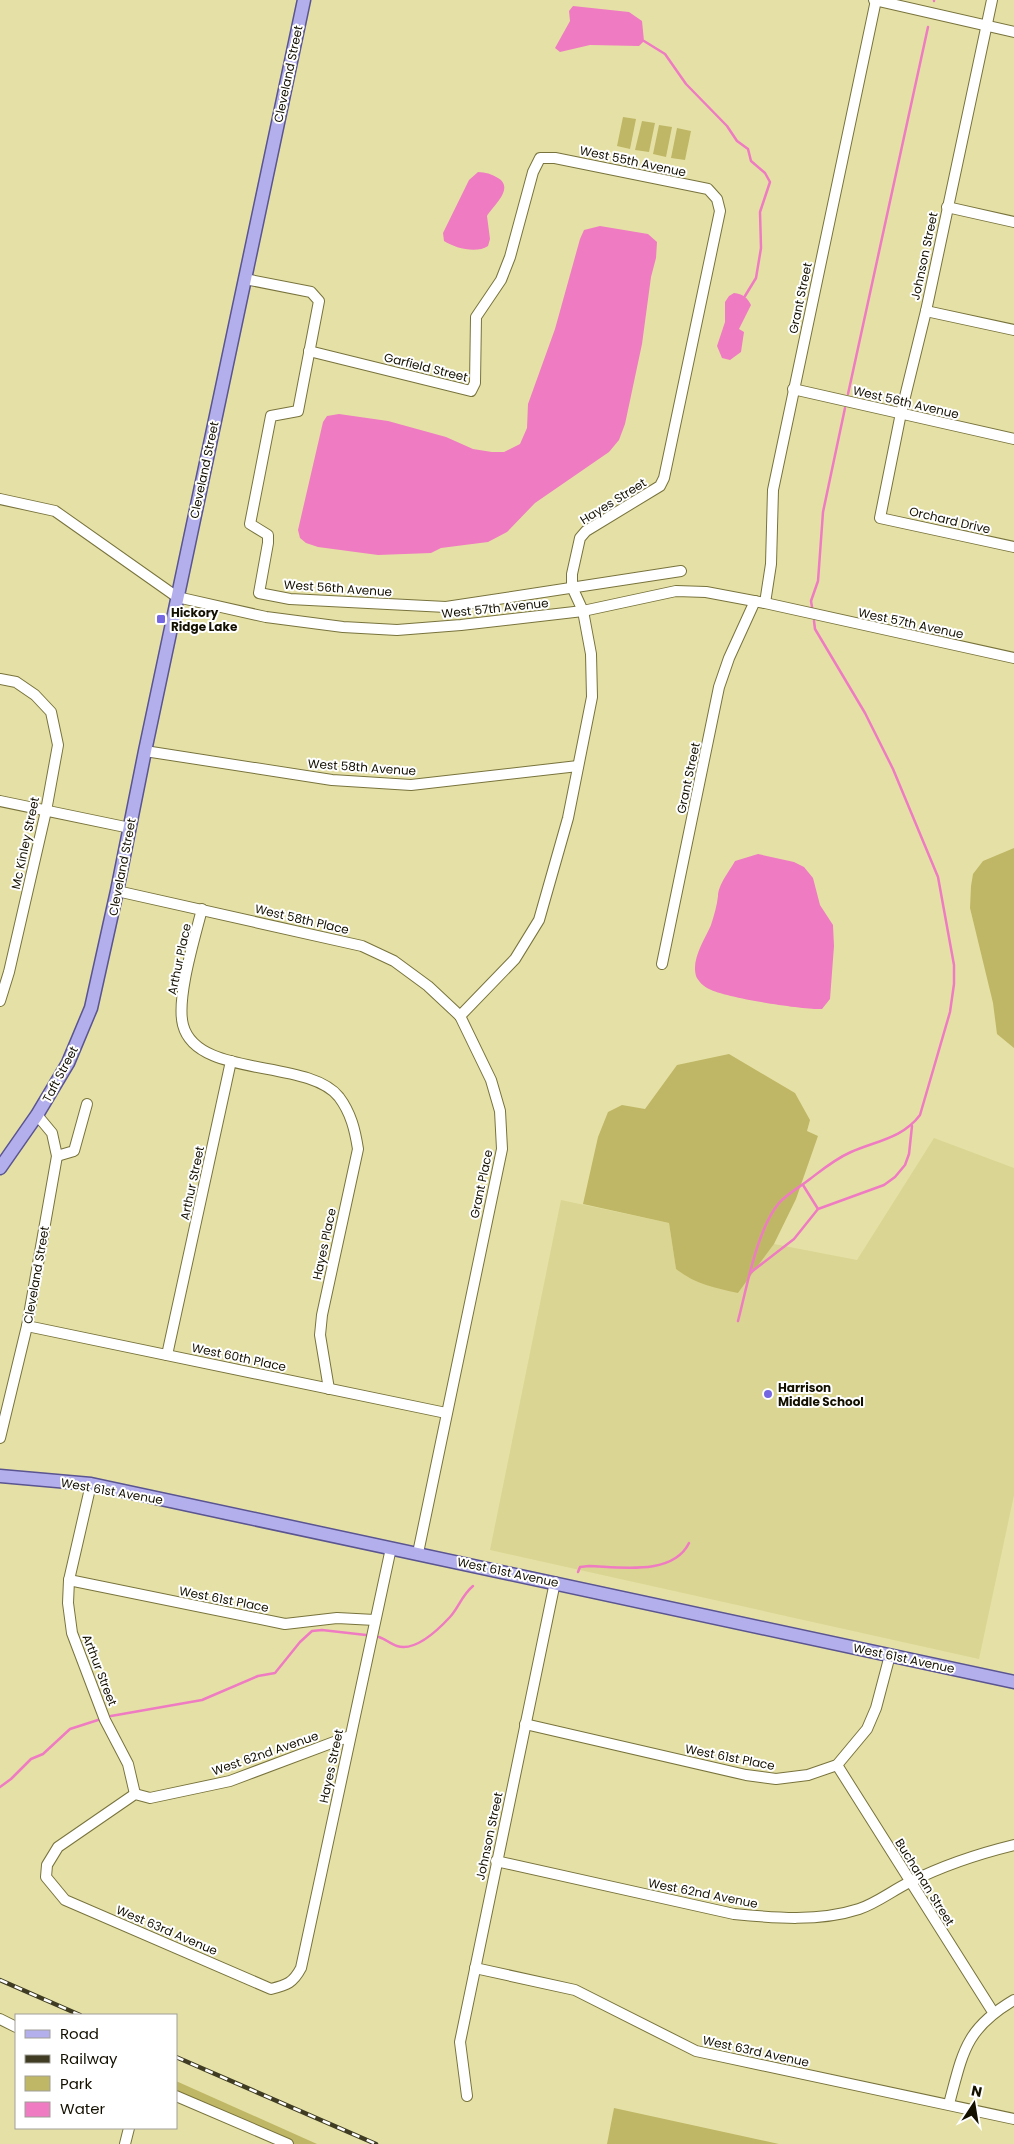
<svg xmlns="http://www.w3.org/2000/svg" width="1014" height="2144" viewBox="0 0 1014 2144" font-family="Poppins,sans-serif">
<rect width="100%" height="100%" fill="#e5e1a6"/>
<polygon fill="#dad592" points="934,1138 1014,1168 1014,1495 979,1659 490,1550 561,1200 669,1223 676,1269 738,1293 774,1244 857,1260"/>
<g fill="#bfb765">
<polygon points="623,117 636,119 630,149 617,146"/>
<polygon points="642,121 655,123 649,152 635,150"/>
<polygon points="659,125 672,127 666,157 653,154"/>
<polygon points="677,128 691,131 685,160 671,158"/>
<polygon points="1014,848 1014,1048 997,1034 993,1003 970,908 971,886 973,874 983,861"/>
<path d="M729 1054 795 1093 810 1120 807 1131 818 1136 796 1199 774 1244 738 1293C715 1288 695 1284 676 1269L669 1223 583 1204 598 1137 608 1112 622 1105 645 1109 677 1065Z"/>
<polygon points="176,2081 317,2144 288,2144 176,2096"/>
<polygon points="614,2108 779,2144 607,2144"/>
</g>
<g fill="#ef7bc2">
<polygon points="573,6 629,12 642,21 644,41 639,46 590,45 560,52 555,48 570,21 569,11"/>
<path d="M478 172C485 172 492 174 498 178 515 188 493 206 487 216L490 239 488 246C476 254 455 248 444 241L443 233 469 180Z"/>
<polygon points="600,226 648,234 657,242 656,258 651,277 642,344 625,424 619,440 609,452 535,503 507,532 488,542 441,548 431,553 378,555 318,547 306,543 300,538 298,530 323,422 327,416 339,414 388,421 446,437 473,449 492,452 504,452 520,444 527,428 528,404 555,329 580,239 584,230"/>
<path d="M734 293C743 294 747 297 751 305L739 329 744 332 741 352 730 360 722 358 717 346 725 322V302L729 296Z"/>
<path d="M758 854 794 862 804 867 813 878 820 905 833 925 834 946 830 999 822 1009C803 1010 726 998 709 989 704 987 698 981 696 976 691 959 705 939 711 925 714 915 717 906 718 896 718 885 730 870 735 861Z"/>
</g>
<g fill="none" stroke-linecap="round" stroke-linejoin="round">
<g stroke="#ef7bc2" stroke-width="2.5">
<polyline points="934,1 934,0"/>
<polyline points="644,41 665,54 686,84 727,126 737,141 748,149 751,161 765,173 770,182 760,212 761,248 756,278 745,296"/>
<polyline points="848,394 928,27"/>
<polyline points="812,607 811,601 818,581 823,512 845,408"/>
<polyline points="803,1185 818,1209"/>
<polyline points="750,1273 794,1239 818,1209 884,1185 895,1177 905,1165 909,1154 912,1126"/>
<path d="M738 1321C747 1287 757 1229 779 1203 787 1194 800 1187 810 1179 823 1169 835 1159 851 1152 876 1141 903 1138 920 1115L950 1012 954 984V965L938 877 893 769 865 713 815 629 814 621"/>
<path d="M578 1572 580 1567 589 1566C620 1567 673 1576 689 1543"/>
<path d="M379 1637C385 1639 391 1644 397 1646 416 1652 438 1630 450 1617 459 1607 462 1595 473 1586"/>
<polyline points="111,1716 202,1700 258,1676 275,1673 300,1642 312,1631 322,1630 366,1635"/>
<polyline points="0,1787 11,1779 31,1759 43,1754 70,1729 98,1720"/>
</g>
<g stroke="#78733c" stroke-width="12">
<g id="minor">
<polyline points="874,0 1014,32"/>
<polyline points="992,0 926,311 901,413 880,518 1014,547"/>
<polyline points="947,207 1014,222"/>
<polyline points="245,279 311,292 319,301 298,411 271,416 250,524 268,535 268,543 259,593 290,599 446,607 681,571"/>
<polyline points="926,311 1014,330"/>
<polyline points="309,351 471,391 475,383 476,317 501,280 510,257 533,172 540,158 555,158 708,189 717,199 720,211 664,478 660,486 586,531 580,538 572,574 572,587 583,611 591,654 592,697 568,818 539,920 515,959 460,1016 491,1080 500,1111 502,1149 418,1553"/>
<polyline points="793,389 1014,439"/>
<polyline points="0,499 55,511 177,597 266,617 343,627 397,630 461,625 583,611 676,591 706,592 765,603 1014,658"/>
<polyline points="765,603 771,564 773,490 876,0"/>
<polyline points="0,679 16,682 35,695 51,712 58,745 46,811 9,972 0,1001"/>
<polyline points="145,751 332,780 411,785 578,766"/>
<polyline points="0,801 130,828"/>
<polyline points="117,891 362,946 394,961 428,986 460,1016"/>
<path d="M202 909C195 937 176 998 183 1025 197 1079 308 1058 339 1097 351 1113 355 1130 358 1149L322 1315 320 1335 329 1389"/>
<polyline points="662,964 719,687 729,658 755,601"/>
<polyline points="57,1156 74,1151 87,1104"/>
<polyline points="27,1326 446,1413"/>
<polyline points="167,1355 231,1061"/>
<polyline points="0,1438 27,1326 57,1156 52,1133 37,1115"/>
<polyline points="91,1484 69,1580 68,1603 72,1633 105,1720 128,1764 135,1794"/>
<polyline points="69,1580 285,1624 337,1618 375,1620"/>
<polyline points="525,1724 746,1775 776,1779 808,1775 837,1765 867,1729 876,1708 890,1655"/>
<path d="M350 1736 230 1781 150 1798 135 1794 58 1847 47 1865 46 1877 65 1900 271 1989C287 1985 293 1983 301 1968L391 1548"/>
<polyline points="837,1765 993,2012"/>
<path d="M496 1861 734 1914C775 1918 819 1922 859 1909 877 1903 893 1890 910 1882 944 1865 977 1854 1014 1845"/>
<polyline points="475,1968 575,1990 696,2051 1014,2119"/>
<polyline points="0,2019 16,2027"/>
<polyline points="176,2096 288,2144"/>
<polyline points="467,2096 460,2042 555,1582"/>
<path d="M949 2104C963 2052 965 2029 1014 2000"/>
<polyline points="125,2144 129,2128"/>
</g>
</g>
<g stroke="#5a5491" stroke-width="15">
<g id="major">
<polyline points="0,1168 37,1115 68,1063 91,1008 117,891 145,751 304,0"/>
<polyline points="0,1476 91,1484 1014,1682"/>
</g>
</g>
<use href="#minor" stroke="#fff" stroke-width="10"/>
<use href="#major" stroke="#b3afec" stroke-width="12"/>
<g stroke="#3f3c23" stroke-width="4.5">
<g id="rail">
<polyline points="0,1980 80,2015"/>
<polyline points="176,2057 376,2144"/>
</g>
</g>
<use href="#rail" stroke="#fff" stroke-width="2.5" stroke-dasharray="8" stroke-linecap="butt"/>
</g>
<g fill="#7467e1" stroke="#fff" stroke-width="2">
<rect x="156" y="614" width="10" height="10" rx="2.5"/>
<circle cx="768" cy="1394" r="5"/>
</g>
<g text-anchor="middle" dominant-baseline="central" stroke-width="4" stroke-linejoin="round" paint-order="stroke">
<g font-size="12" fill="#131000" stroke="#fff">
<text transform="translate(288 74) rotate(-78)">Cleveland Street</text>
<text transform="translate(633 161) rotate(12)">West 55th Avenue</text>
<text transform="translate(924 256) rotate(-78)">Johnson Street</text>
<text transform="translate(800 298) rotate(-78)">Grant Street</text>
<text transform="translate(426 367) rotate(14)">Garfield Street</text>
<text transform="translate(906 402) rotate(13)">West 56th Avenue</text>
<text transform="translate(204 470) rotate(-78)">Cleveland Street</text>
<text transform="translate(613 501) rotate(-32)">Hayes Street</text>
<text transform="translate(950 520) rotate(13)">Orchard Drive</text>
<text transform="translate(338 588) rotate(4)">West 56th Avenue</text>
<text transform="translate(495 608) rotate(-6)">West 57th Avenue</text>
<text transform="translate(911 623) rotate(12)">West 57th Avenue</text>
<text transform="translate(362 767) rotate(4)">West 58th Avenue</text>
<text transform="translate(688 778) rotate(-78)">Grant Street</text>
<text transform="translate(25 843) rotate(-78)">Mc Kinley Street</text>
<text transform="translate(122 867) rotate(-79)">Cleveland Street</text>
<text transform="translate(302 919) rotate(13)">West 58th Place</text>
<text transform="translate(179 959) rotate(-78)">Arthur Place</text>
<text transform="translate(60 1074) rotate(-62)">Taft Street</text>
<text transform="translate(192 1183) rotate(-78)">Arthur Street</text>
<text transform="translate(481 1184) rotate(-78)">Grant Place</text>
<text transform="translate(324 1244) rotate(-78)">Hayes Place</text>
<text transform="translate(36 1275) rotate(-80)">Cleveland Street</text>
<text transform="translate(239 1357) rotate(12)">West 60th Place</text>
<text transform="translate(112 1491) rotate(10)">West 61st Avenue</text>
<text transform="translate(508 1572) rotate(12)">West 61st Avenue</text>
<text transform="translate(224 1599) rotate(11)">West 61st Place</text>
<text transform="translate(904 1658) rotate(12)">West 61st Avenue</text>
<text transform="translate(100 1670) rotate(69)">Arthur Street</text>
<text transform="translate(265 1753) rotate(-19)">West 62nd Avenue</text>
<text transform="translate(730 1757) rotate(11)">West 61st Place</text>
<text transform="translate(331 1766) rotate(-78)">Hayes Street</text>
<text transform="translate(489 1836) rotate(-78)">Johnson Street</text>
<text transform="translate(925 1882) rotate(58)">Buchanan Street</text>
<text transform="translate(703 1893) rotate(11)">West 62nd Avenue</text>
<text transform="translate(167 1930) rotate(23)">West 63rd Avenue</text>
<text transform="translate(756 2051) rotate(12)">West 63rd Avenue</text>
</g>
<g font-size="12" font-weight="bold" fill="#131000" stroke="#fff" text-anchor="start">
<text x="171" y="612">Hickory<tspan x="171" dy="14">Ridge Lake</tspan></text>
<text x="778" y="1387">Harrison<tspan x="778" dy="14">Middle School</tspan></text>
</g>
</g>
<rect x="15" y="2014" width="162" height="115" fill="#ffffff" stroke="#a19f99"/>
<rect x="25" y="2030" width="25" height="8" fill="#b3afec" stroke="#a19f99"/>
<text x="60" y="2039" font-size="15" fill="#131000">Road</text>
<rect x="25" y="2055" width="25" height="8" fill="#3f3c23" stroke="#a19f99"/>
<text x="60" y="2064" font-size="15" fill="#131000">Railway</text>
<rect x="25" y="2076" width="25" height="15" fill="#bfb765" stroke="#a19f99"/>
<text x="60" y="2089" font-size="15" fill="#131000">Park</text>
<rect x="25" y="2102" width="25" height="15" fill="#ef7bc2" stroke="#a19f99"/>
<text x="60" y="2114" font-size="15" fill="#131000">Water</text>
<g transform="translate(974 2104) rotate(12)" stroke="#ffffff" stroke-width="4" paint-order="stroke">
<path d="M0-4L9 19L0 12L-9 19Z" fill="#131000"/>
<text y="-8" font-size="14" font-weight="bold" text-anchor="middle" fill="#131000">N</text>
</g>
</svg>
